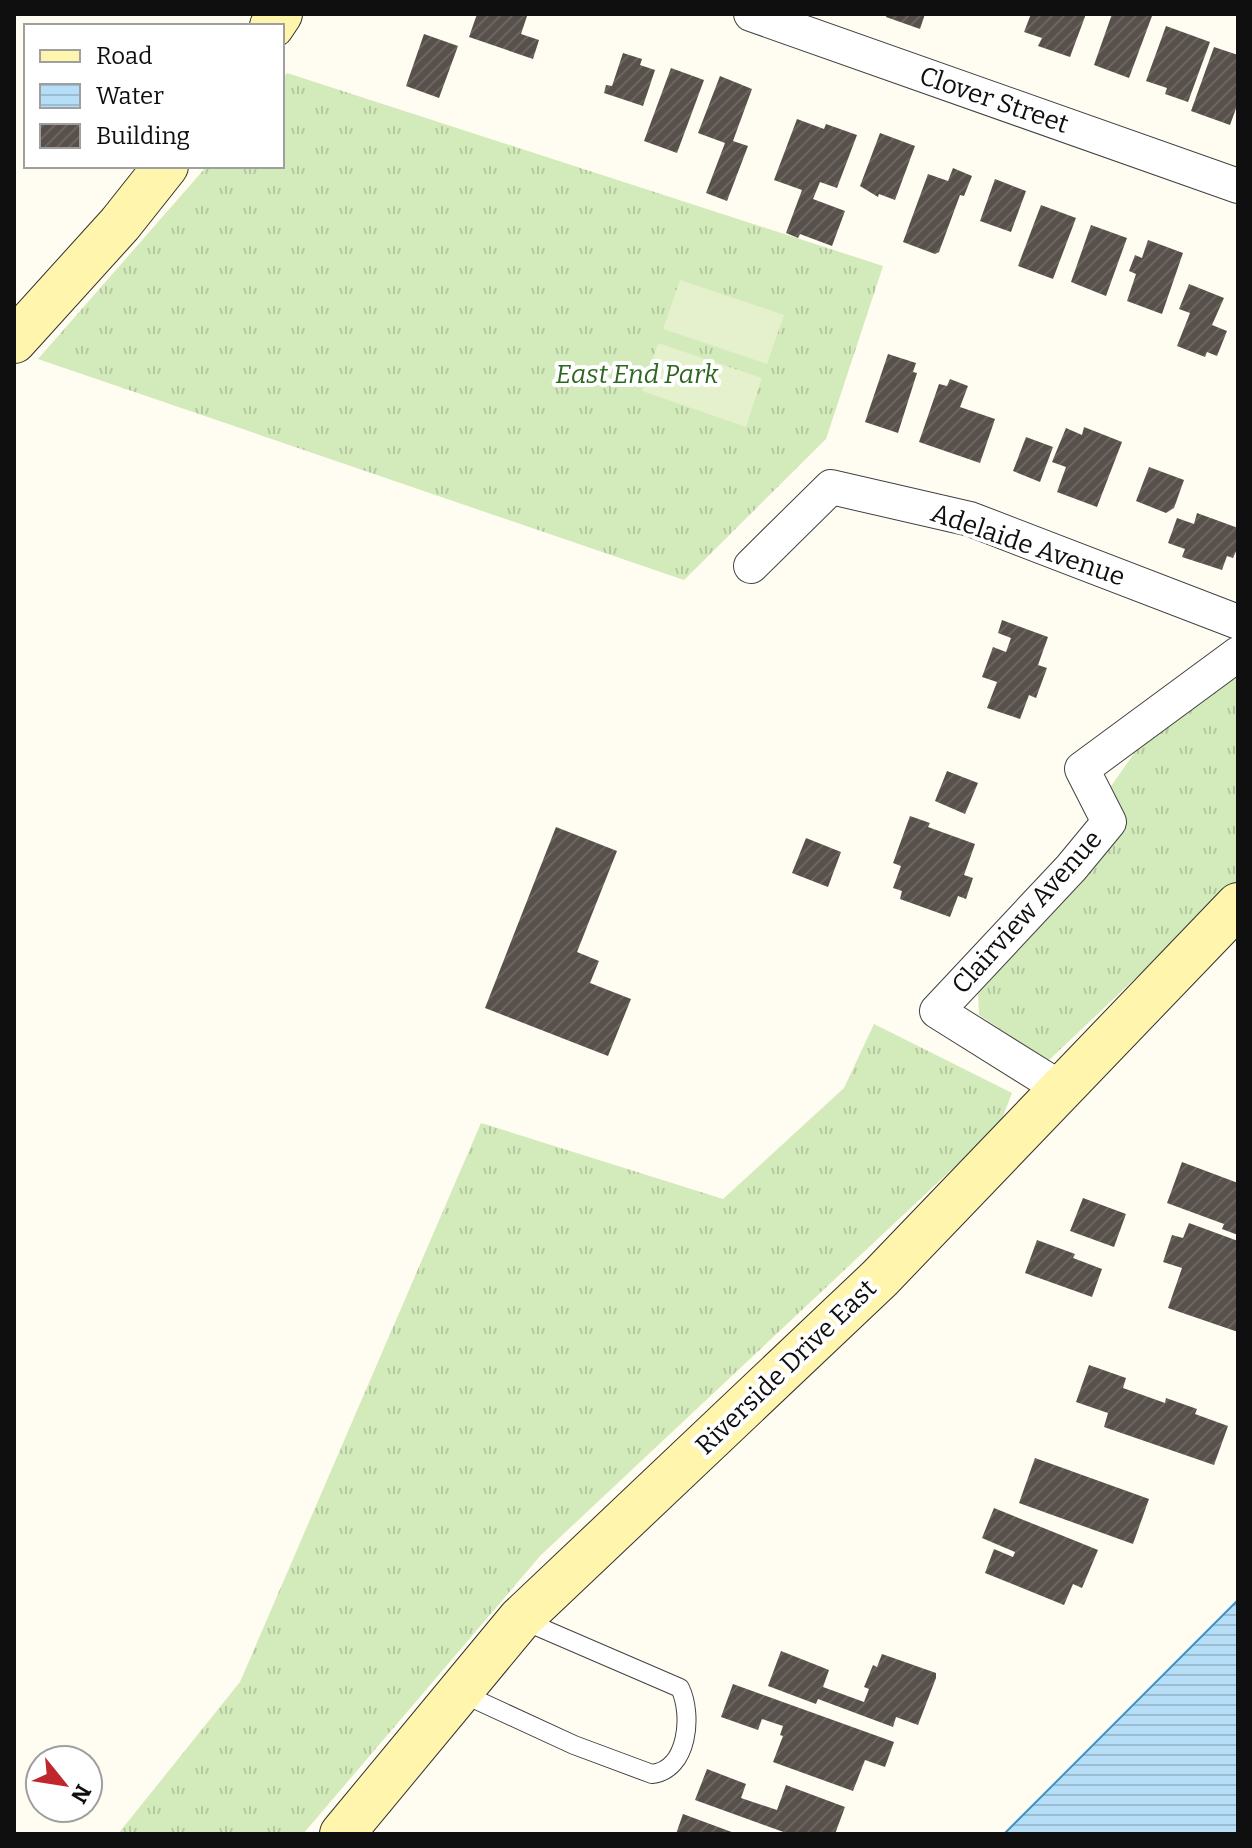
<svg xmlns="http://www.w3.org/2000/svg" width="1252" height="1848" viewBox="0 0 1252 1848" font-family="Bitter,serif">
<defs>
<pattern id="grass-tufts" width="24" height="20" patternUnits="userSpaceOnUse" patternTransform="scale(2)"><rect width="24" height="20" fill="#d3eaba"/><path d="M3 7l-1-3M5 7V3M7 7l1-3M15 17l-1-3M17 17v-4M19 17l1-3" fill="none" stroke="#b4c89f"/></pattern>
<pattern id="water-rules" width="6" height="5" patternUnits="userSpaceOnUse" patternTransform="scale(2)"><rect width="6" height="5" fill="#b6def6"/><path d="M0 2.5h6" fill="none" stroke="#9bbdd2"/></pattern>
<pattern id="building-hatch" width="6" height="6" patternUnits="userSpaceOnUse" patternTransform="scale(2)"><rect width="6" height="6" fill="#58504b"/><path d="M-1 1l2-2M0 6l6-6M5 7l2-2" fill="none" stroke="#6b6561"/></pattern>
</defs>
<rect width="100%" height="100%" fill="#fffcf1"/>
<g fill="url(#grass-tufts)">
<polygon points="287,73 883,266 826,439 684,580 38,359 207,166 282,166 282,80"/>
<polygon points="1238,675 1238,881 1048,1061 979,1015 978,991 1102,799 1159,718"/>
<polygon points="874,1024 1012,1093 1000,1124 540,1556 303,1834 118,1834 240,1682 481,1123 723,1199 844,1088"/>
</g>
<g fill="#e4f1cc">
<polygon points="680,280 784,315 767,364 663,329"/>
<polygon points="658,343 762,378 746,427 642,391"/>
</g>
<polygon fill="url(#water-rules)" stroke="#3d94cd" stroke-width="2" points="1238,1600 1238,1834 1004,1834"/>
<g fill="url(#building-hatch)">
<polygon points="477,14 520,14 527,16 521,34 539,40 533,59 469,37"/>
<polygon points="887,14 925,14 920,29 886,17"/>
<polygon points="1031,14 1086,14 1070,57 1038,46 1042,38 1024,32"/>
<polygon points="1112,14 1152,16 1129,78 1094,65"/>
<polygon points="1166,26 1210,42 1188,102 1165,94 1167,88 1146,81"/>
<polygon points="424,34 458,46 439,98 406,86"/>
<polygon points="1214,47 1238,55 1238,103 1230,125 1191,111"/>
<polygon points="623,53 642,59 640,65 655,70 643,106 604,93 606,85 612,86"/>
<polygon points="671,68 704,80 677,153 644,141"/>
<polygon points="720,76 752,89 733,141 748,146 727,201 706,193 725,143 698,133"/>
<polygon points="797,119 824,129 826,124 857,135 837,188 820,182 813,199 845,211 832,246 800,234 798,238 786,233 802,190 774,180"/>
<polygon points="880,133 915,146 895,200 879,194 878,197 860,186"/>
<polygon points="953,168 972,176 964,196 960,195 939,252 935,254 903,242 928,174 948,181"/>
<polygon points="995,179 1026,191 1011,232 980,221"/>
<polygon points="1041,205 1076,218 1053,279 1018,266"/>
<polygon points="1091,225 1127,238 1106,296 1071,282"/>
<polygon points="1148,240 1183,253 1162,314 1127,301 1136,274 1129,271 1135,255 1142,258"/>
<polygon points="1189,284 1224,298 1212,325 1227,331 1217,356 1207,352 1205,357 1177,346 1190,313 1179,309"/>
<polygon points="888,354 916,363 913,372 917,373 898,433 865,422"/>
<polygon points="950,379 968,386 960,407 995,419 980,463 919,442 939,384 947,386"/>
<polygon points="1084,427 1122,442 1097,507 1057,492 1066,467 1052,462 1066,428 1082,435"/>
<polygon points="1026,437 1053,447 1040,482 1013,471"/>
<polygon points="1149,467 1184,480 1174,508 1166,513 1136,501"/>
<polygon points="1197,513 1238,528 1238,547 1233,558 1227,556 1222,570 1182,557 1185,549 1168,543 1177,518 1194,524"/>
<polygon points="1002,620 1048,637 1038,665 1047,668 1036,698 1029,695 1020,719 987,708 997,682 982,677 993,647 1006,652 1011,638 998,633"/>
<polygon points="947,771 978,783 965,814 935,801"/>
<polygon points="910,816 930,823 928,827 975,844 964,875 973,878 966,899 958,896 950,917 900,899 902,891 893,888 901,866 893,863"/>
<polygon points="556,827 617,851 577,952 599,961 590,983 631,999 608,1056 485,1008"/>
<polygon points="806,838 841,852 828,887 792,873"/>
<polygon points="1182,1162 1238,1183 1238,1235 1222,1229 1224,1224 1167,1203"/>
<polygon points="1083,1198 1126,1214 1114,1247 1070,1231"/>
<polygon points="1189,1223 1238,1241 1238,1332 1168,1308 1182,1268 1163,1262 1172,1235 1183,1238"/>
<polygon points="1037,1240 1075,1254 1073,1258 1102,1269 1092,1297 1025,1273"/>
<polygon points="1089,1365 1126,1378 1123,1388 1165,1403 1166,1398 1197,1409 1195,1414 1228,1426 1214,1465 1104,1427 1108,1413 1076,1402"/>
<polygon points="1035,1458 1149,1499 1133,1544 1019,1503"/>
<polygon points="994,1508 1098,1550 1082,1588 1073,1584 1064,1605 985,1573 994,1549 1013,1557 1015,1552 982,1538"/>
<polygon points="781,1651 829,1670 823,1687 864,1702 869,1689 864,1687 873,1665 877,1667 882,1654 936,1673 936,1678 918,1725 896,1717 893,1727 818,1699 816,1704 768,1686"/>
<polygon points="733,1684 894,1742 885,1767 865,1760 853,1791 773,1762 783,1736 780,1735 783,1726 762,1719 758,1730 721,1717"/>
<polygon points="707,1769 746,1784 741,1798 777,1810 786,1785 845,1807 835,1834 789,1834 695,1800"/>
<polygon points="683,1814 737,1834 676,1834"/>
</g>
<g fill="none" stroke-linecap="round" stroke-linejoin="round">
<g stroke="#424242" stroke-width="20">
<path id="lane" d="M459 1692 574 1745 652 1774C688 1770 693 1715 680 1688L520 1619"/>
</g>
<g stroke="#424242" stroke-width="36">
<g id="street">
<polyline points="751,14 1238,186"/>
<polyline points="751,566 831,487 970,519 1238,622"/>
<polyline points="1060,1088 937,1011 1071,868 1109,822 1082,769 1238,654"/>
</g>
</g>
<g stroke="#313131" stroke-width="46">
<g id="secondary">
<polyline points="272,26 280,14"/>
<polyline points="14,341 120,224 166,166"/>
<polyline points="342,1834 520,1619 880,1278 1238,905"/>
</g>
</g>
<use href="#lane" stroke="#fff" stroke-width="18"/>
<use href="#street" stroke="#fff" stroke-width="34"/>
<use href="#secondary" stroke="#fff5ac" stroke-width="44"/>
</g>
<g text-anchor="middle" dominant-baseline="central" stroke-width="8" stroke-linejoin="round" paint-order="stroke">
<g font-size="26" fill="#0f0f0f" stroke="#fff">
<text transform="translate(994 100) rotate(19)">Clover Street</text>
<text transform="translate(1028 545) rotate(19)">Adelaide Avenue</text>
<text transform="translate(1027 912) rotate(-48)">Clairview Avenue</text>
<text transform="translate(786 1367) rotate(-44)">Riverside Drive East</text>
</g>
<g font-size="26" font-style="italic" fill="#2e671f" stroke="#fff">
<text x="637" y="374">East End Park</text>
</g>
</g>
<rect width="1252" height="1848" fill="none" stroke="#0f0f0f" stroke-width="32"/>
<rect x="24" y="24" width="260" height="144" fill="#ffffff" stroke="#9f9f9f" stroke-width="2"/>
<rect x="40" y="50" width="40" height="12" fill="#fff5ac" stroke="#9f9f9f" stroke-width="2"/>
<text x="96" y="64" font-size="24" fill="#0f0f0f">Road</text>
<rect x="40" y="84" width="40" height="24" fill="url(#water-rules)" stroke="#9f9f9f" stroke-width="2"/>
<text x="96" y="104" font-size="24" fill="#0f0f0f">Water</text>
<rect x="40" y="124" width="40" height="24" fill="url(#building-hatch)" stroke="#9f9f9f" stroke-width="2"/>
<text x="96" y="144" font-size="24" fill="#0f0f0f">Building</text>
<g transform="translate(64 1784) rotate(120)"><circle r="38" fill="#ffffff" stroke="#9f9f9f" stroke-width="2"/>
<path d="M0-6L14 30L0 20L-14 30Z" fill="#c0262e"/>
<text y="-12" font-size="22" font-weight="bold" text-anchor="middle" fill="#0f0f0f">N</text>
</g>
</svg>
